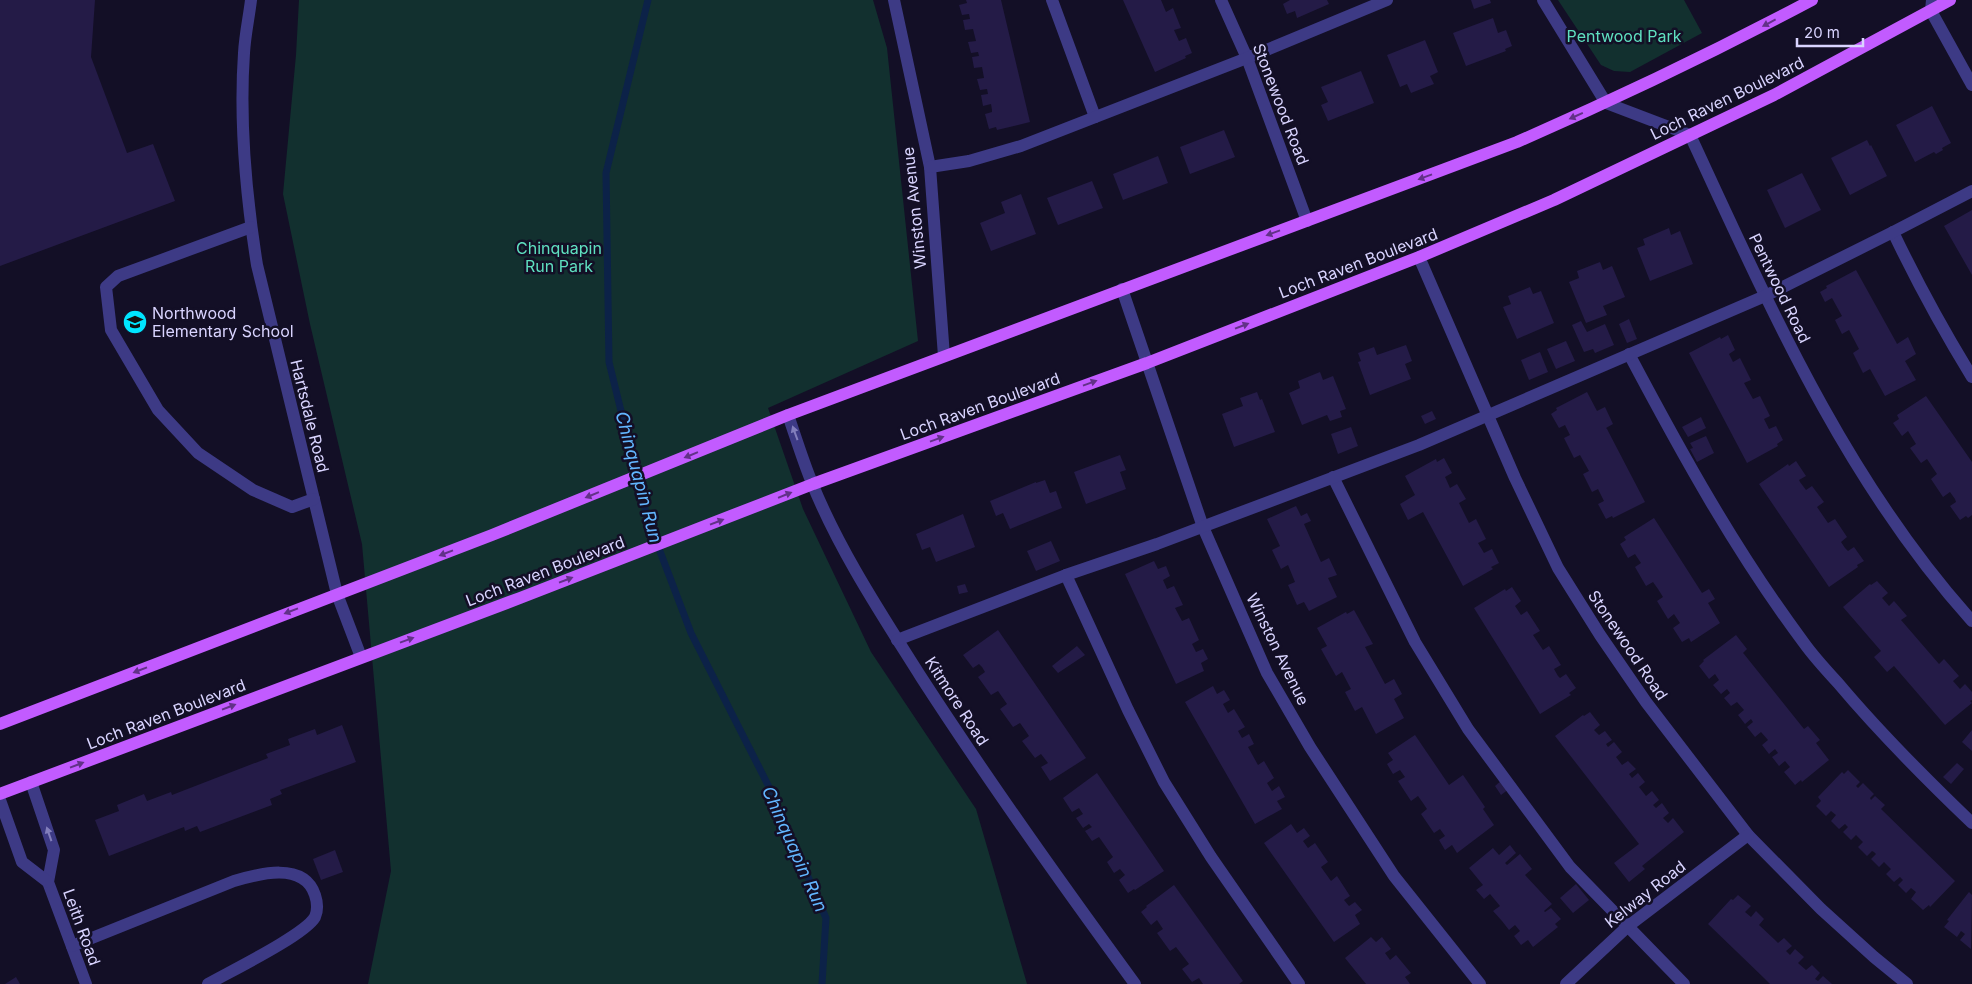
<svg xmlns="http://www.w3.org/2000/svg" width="1972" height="984" viewBox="0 0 1972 984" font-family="Inter,sans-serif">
<rect width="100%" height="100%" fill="#130f26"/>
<g fill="#12302f">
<polygon points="299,0 873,0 887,48 918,341 768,408 803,509 871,652 976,809 1027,984 368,984 391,871 362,544 310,324 283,194 296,55"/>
<polygon points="1558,0 1684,0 1702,33 1630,72 1614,71 1601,65"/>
</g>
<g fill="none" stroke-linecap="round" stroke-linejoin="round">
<polyline stroke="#0c2248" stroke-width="7" points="648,0 606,173 609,362 647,517 691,633 768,785 826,918 822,984"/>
</g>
<g fill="#241b47">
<polygon points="0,0 95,0 91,57 127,153 153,144 175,201 0,266"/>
<polygon points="966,0 1001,0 1030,122 997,130 996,127 989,129 985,114 992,112 992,110 991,104 983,106 981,95 988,94 987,89 980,90 977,79 984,78 982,67 974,68 972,57 979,56 978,52 971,53 968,42 976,41 973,29 965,30 963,20 970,19 969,14 962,15 959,5 967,3"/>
<polygon points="1123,0 1161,0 1166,12 1173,8 1181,28 1174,30 1179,41 1186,38 1192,53 1185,56 1186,58 1155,72"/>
<polygon points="1290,0 1327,0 1329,4 1297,18 1295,11 1287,14 1283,4"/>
<polygon points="1471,0 1490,0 1491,3 1474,9"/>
<polygon points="1493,18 1498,33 1506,30 1512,46 1505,49 1506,51 1466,66 1453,33"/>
<polygon points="1425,40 1438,72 1430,76 1434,84 1411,93 1407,84 1400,87 1387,55"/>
<polygon points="1361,71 1374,103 1328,121 1321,105 1328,102 1321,87"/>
<polygon points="1932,106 1951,143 1942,148 1943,150 1936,154 1934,152 1915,162 1896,125"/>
<polygon points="1224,130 1235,157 1190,174 1180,147"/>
<polygon points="1867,140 1870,146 1871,145 1887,176 1850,195 1831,158"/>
<polygon points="1158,156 1168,183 1123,200 1113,174"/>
<polygon points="1802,173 1821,210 1785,228 1767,190"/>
<polygon points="1092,181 1103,208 1058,225 1047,198"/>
<polygon points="1021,194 1036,234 991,251 980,223 1005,213 1001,202"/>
<polygon points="1972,210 1972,275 1944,226"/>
<polygon points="1669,228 1671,235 1680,231 1693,264 1650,281 1637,248 1645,245 1643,239"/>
<polygon points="1600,262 1603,270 1612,266 1625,297 1603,306 1607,315 1586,323 1569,282 1579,278 1577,271"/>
<polygon points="1856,270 1896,342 1897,344 1908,337 1916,354 1905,361 1916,380 1885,396 1870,369 1863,373 1853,353 1859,349 1849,330 1842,334 1835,320 1842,316 1832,298 1825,302 1820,292 1827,288 1826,286"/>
<polygon points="1530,287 1533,294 1541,291 1554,323 1517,339 1503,307 1511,304 1508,296"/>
<polygon points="1629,319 1637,339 1627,343 1619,324"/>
<polygon points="1581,321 1587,332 1605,324 1614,345 1595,353 1593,349 1584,352 1572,325"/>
<polygon points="1728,335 1735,350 1729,354 1733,362 1740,358 1751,380 1744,383 1753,399 1760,396 1770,416 1764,419 1769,429 1776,426 1783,440 1777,444 1778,446 1747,463 1689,353 1720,337 1721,339"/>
<polygon points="1566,341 1575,361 1556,369 1547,349"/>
<polygon points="1406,345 1412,361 1405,364 1411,379 1370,395 1358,362 1361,361 1358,353 1374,347 1377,355"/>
<polygon points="1540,352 1548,372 1529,380 1521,360"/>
<polygon points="1320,372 1323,380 1333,376 1346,409 1340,411 1342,417 1330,421 1327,415 1302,425 1289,393 1300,388 1298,381"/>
<polygon points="1257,392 1260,400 1262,399 1275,432 1234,447 1222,414 1243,406 1240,398"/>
<polygon points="1587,392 1597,411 1605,407 1613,424 1606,428 1607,429 1645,502 1613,518 1612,516 1606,519 1598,504 1604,501 1598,489 1592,492 1583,474 1589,471 1580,455 1574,458 1564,438 1570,435 1565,425 1559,428 1551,414 1557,410 1556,408"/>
<polygon points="1926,396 1972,462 1972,515 1968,518 1966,516 1960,520 1950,506 1956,502 1955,499 1950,492 1943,497 1931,479 1937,474 1927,459 1921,463 1910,448 1916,444 1908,431 1902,436 1893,423 1899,419 1897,415"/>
<polygon points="1432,411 1436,419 1425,424 1421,416"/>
<polygon points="1701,417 1706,428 1688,437 1682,427"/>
<polygon points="1351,427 1358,446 1338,454 1331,434"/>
<polygon points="1706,436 1714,453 1697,462 1690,449 1693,448 1690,443"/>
<polygon points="1120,455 1126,470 1120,472 1126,489 1086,504 1074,472"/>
<polygon points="1444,458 1452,473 1445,477 1446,479 1450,488 1457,484 1466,499 1459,503 1469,523 1476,519 1486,539 1478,543 1484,553 1492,549 1499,563 1491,567 1493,569 1463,586 1423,512 1408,520 1400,504 1415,495 1405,476 1436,459 1437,462"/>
<polygon points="1796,461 1806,476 1799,480 1800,482 1806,490 1812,486 1824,502 1817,507 1828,523 1835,519 1847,537 1841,542 1845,548 1848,551 1854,547 1864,561 1857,565 1858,567 1829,587 1759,484 1788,464 1789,466"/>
<polygon points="1045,480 1050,493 1056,491 1062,508 1010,529 1003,513 996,516 990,501 1036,482 1036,483"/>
<polygon points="1296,506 1301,516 1307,513 1311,521 1304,524 1320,560 1321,562 1329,558 1337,575 1328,578 1337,597 1309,611 1304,602 1297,605 1288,585 1295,582 1288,565 1281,569 1272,550 1280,546 1267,519"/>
<polygon points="963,514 975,547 936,562 930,547 922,550 916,534"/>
<polygon points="1654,518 1702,593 1709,589 1715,599 1708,603 1720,623 1691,642 1689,638 1682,642 1673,628 1680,623 1674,614 1668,619 1657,601 1663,597 1658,589 1653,582 1646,586 1635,567 1641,563 1635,554 1628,558 1620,544 1626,540 1624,537"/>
<polygon points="1051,541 1060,561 1036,571 1027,551"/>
<polygon points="1154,561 1158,569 1166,566 1170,576 1163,580 1167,589 1174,586 1183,605 1175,608 1182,621 1189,618 1199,640 1192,644 1196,652 1203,649 1208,659 1201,663 1204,671 1176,684 1125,574"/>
<polygon points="1877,581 1888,593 1882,598 1883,599 1889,606 1894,601 1907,616 1901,620 1939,664 1944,659 1959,676 1953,681 1960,689 1965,684 1972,692 1972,700 1970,701 1972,703 1945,725 1894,666 1887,672 1874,657 1881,651 1843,607 1870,584 1871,585"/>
<polygon points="965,584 968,592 959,594 957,586"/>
<polygon points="1512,587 1521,601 1515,606 1521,615 1527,611 1540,631 1533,635 1543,650 1549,646 1561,665 1554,669 1558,676 1560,678 1566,674 1576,688 1569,693 1571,695 1540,714 1474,608 1505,589 1506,591"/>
<polygon points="1354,610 1373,644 1365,647 1385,684 1394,679 1402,694 1394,699 1404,718 1376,734 1362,707 1355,711 1345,692 1351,689 1342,672 1336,676 1321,649 1327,646 1317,628 1346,612 1347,614"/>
<polygon points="998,630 1086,758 1050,781 1041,767 1048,763 1041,754 1035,758 1022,741 1029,736 1025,730 1020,723 1013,727 1000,709 1007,704 998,691 991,695 978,677 985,672 982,667 979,664 973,668 963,655"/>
<polygon points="1736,635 1747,649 1743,653 1744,654 1804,729 1808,726 1820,740 1816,743 1829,760 1802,782 1801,780 1795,785 1784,772 1790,767 1785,761 1779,766 1772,757 1778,753 1775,749 1769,754 1762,745 1768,740 1761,732 1755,737 1747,727 1753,722 1751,719 1745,724 1738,715 1744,710 1737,702 1731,706 1724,698 1730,693 1727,689 1721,694 1713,685 1719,680 1715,674 1709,679 1699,666 1704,661 1703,660"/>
<polygon points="1077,646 1085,655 1058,673 1052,666"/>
<polygon points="1213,686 1217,694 1224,690 1230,700 1223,704 1228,713 1234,709 1245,727 1238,731 1242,738 1249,734 1254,744 1248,747 1258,765 1264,761 1274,778 1267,783 1272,791 1279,786 1285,797 1277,801 1282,809 1255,824 1185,702"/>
<polygon points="1590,712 1600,725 1594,730 1599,735 1605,731 1612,740 1606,744 1608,747 1614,742 1622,752 1616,757 1622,765 1628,761 1636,769 1629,774 1632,778 1638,773 1645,782 1639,787 1646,796 1652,791 1659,800 1653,805 1656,808 1662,803 1669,813 1663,818 1668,823 1673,818 1684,832 1642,866 1645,869 1629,882 1614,863 1639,844 1555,736 1583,715 1584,716"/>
<polygon points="342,725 356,762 280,790 282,794 270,799 272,805 200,832 197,826 185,831 184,827 109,856 95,820 119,811 117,805 144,794 147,801 171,792 172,795 268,758 266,754 290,745 288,739 315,729 317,735"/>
<polygon points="1972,730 1972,751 1962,742"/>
<polygon points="1415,735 1449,785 1463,775 1485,807 1483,809 1494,825 1457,853 1452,845 1445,850 1439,840 1445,836 1440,829 1434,833 1421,814 1427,809 1423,803 1418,796 1411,801 1398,781 1405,777 1400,770 1393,774 1387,764 1393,760 1388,753"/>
<polygon points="1957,763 1964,769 1951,784 1943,777"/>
<polygon points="1848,770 1860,782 1856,786 1858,788 1863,783 1874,794 1870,798 1871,800 1875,796 1885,805 1881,809 1955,881 1930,907 1929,905 1923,910 1911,899 1916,892 1911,888 1906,893 1898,885 1903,880 1900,877 1894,882 1886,874 1891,869 1884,862 1879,867 1871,859 1876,854 1874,852 1872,851 1867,856 1858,847 1863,842 1856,835 1851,840 1843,832 1848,827 1845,824 1839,829 1831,821 1836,815 1831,811 1826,816 1816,806 1821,801 1818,797 1842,772 1844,774"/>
<polygon points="1097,773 1164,871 1135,890 1134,889 1128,893 1119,880 1125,875 1120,869 1114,873 1107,862 1113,857 1099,837 1092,841 1085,831 1092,827 1089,824 1083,828 1076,818 1083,814 1079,808 1072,812 1063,798"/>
<polygon points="1502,780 1509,789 1501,795 1495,786"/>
<polygon points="1291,824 1297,833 1304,828 1310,836 1303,841 1308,848 1315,843 1328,862 1321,867 1331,881 1337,876 1350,896 1344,900 1349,906 1355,902 1362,910 1355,915 1360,924 1334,942 1264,843"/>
<polygon points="1510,845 1516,853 1505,863 1507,865 1520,854 1532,869 1525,875 1552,904 1544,911 1545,912 1551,908 1561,919 1555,924 1558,927 1533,947 1528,940 1521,945 1514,936 1520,931 1515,925 1509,930 1502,921 1493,911 1500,906 1490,894 1484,899 1476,890 1483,885 1469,868 1493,848 1499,855"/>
<polygon points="335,850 343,872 321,880 313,859"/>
<polygon points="1576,884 1589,900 1573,913 1560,898"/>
<polygon points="1174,885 1243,981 1239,984 1203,984 1199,978 1192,982 1182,969 1189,964 1176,947 1170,951 1157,933 1163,929 1157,920 1151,925 1141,912 1147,907 1146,906"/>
<polygon points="1969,892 1972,895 1971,949 1960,940 1965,934 1961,931 1957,937 1944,927 1949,921 1947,920"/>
<polygon points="1738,895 1751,906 1745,912 1751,917 1756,911 1764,919 1759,925 1774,939 1778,943 1784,938 1792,946 1786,951 1790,955 1795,949 1804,957 1798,963 1806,970 1812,965 1820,973 1815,979 1818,981 1823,976 1832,984 1770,984 1764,978 1708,924 1731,899 1733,900"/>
<polygon points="1371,937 1376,942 1382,937 1391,949 1385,953 1390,960 1396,955 1411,973 1405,977 1410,984 1366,984 1345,958"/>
<polygon points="16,977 20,984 5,984"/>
</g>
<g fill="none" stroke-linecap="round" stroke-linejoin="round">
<g stroke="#3d3a85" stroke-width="12">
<path d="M251 0C249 17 245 35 244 53 239 124 246 195 257 265L337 594 361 657"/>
<polyline points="894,0 930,167 944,356"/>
<polyline points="1052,0 1095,117"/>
<polyline points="1221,0 1247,58 1307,221"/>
<path d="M1543 0 1606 103 1690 135C1769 305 1845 480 1972 621"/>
<polyline points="1932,0 1931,11 1972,85"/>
<polyline points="930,167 969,161 1021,146 1247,58 1387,0"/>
<polyline points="251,227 118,276 106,287 111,330 158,410 198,453 253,490 292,507 314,499"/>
<path d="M1893 232C1917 282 1943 330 1972 377"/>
<polyline points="1419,257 1515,478 1558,568 1600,635 1646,702 1748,835 1821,909 1874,957 1907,984"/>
<polyline points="1122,289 1203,527 1267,673 1310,747 1394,876 1480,984"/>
<path d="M1629 354C1682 454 1736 552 1804 643 1814 657 1826 670 1838 683 1880 733 1925 778 1972 823"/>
<path d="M788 415C796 438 803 461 812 483 840 552 882 615 921 677 989 782 1061 883 1135 984"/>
<polyline points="1333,477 1415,642 1468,729 1570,867 1684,984"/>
<polyline points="1066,575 1128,710 1164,782 1211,857 1299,984"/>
<polyline points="897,640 1066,575 1157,544 1419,445 1765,296 1893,232 1972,191"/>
<polyline points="31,782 54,850 48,882 86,984"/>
<polyline points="0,800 22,862 48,882"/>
<path d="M72 946 234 881C258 874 304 861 315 895 317 901 318 910 315 917 305 935 229 972 208 984"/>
<polyline points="1566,984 1627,927 1748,835"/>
</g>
<g stroke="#c25bff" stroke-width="12">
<path d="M0 724 492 535 788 415 1517 142C1618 98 1716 51 1812 0"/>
<polyline points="0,794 520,598 813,484 1147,363 1419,257 1554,200 1774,95 1950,0"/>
</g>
</g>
<defs><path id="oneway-solid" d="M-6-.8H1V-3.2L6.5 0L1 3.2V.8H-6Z" transform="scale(1.25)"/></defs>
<g fill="#623188">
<use href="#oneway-solid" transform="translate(1769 23) rotate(152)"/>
<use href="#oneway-solid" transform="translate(1576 116) rotate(156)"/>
<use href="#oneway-solid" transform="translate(1425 177) rotate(160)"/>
<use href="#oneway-solid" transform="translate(1273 233) rotate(160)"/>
<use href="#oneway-solid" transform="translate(1242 326) rotate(-21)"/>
<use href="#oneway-solid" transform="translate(1090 383) rotate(-20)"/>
<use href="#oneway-solid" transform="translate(937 439) rotate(-20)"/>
<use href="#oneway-solid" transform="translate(691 455) rotate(158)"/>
<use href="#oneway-solid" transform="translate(592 495) rotate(158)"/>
<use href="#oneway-solid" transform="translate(785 495) rotate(-22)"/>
<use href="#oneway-solid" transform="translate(717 522) rotate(-21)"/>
<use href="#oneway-solid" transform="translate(446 553) rotate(159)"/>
<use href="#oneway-solid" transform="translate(566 580) rotate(-21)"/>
<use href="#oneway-solid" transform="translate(291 611) rotate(159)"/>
<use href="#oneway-solid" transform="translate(407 640) rotate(-20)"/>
<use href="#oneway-solid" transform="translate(140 670) rotate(159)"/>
<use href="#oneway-solid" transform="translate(229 707) rotate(-21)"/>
<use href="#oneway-solid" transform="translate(77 765) rotate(-21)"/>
</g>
<g fill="#837fbc">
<use href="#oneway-solid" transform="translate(795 433) rotate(-110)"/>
<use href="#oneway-solid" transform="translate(49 834) rotate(-109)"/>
</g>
<defs>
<g id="school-disc" transform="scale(1.25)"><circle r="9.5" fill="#00e5ff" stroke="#130f26"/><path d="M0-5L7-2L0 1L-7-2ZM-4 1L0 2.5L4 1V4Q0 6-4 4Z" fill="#111"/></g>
</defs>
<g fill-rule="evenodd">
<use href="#school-disc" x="135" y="322"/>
</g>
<g text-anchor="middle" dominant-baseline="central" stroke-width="5" stroke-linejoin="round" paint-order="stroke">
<g font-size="16" fill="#5fe0c0" stroke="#130f26">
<text x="1624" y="36">Pentwood Park</text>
<text x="559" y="248">Chinquapin<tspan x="559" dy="18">Run Park</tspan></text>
</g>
<g font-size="16" fill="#d9d4ff" stroke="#130f26">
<text transform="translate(1727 98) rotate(-26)">Loch Raven Boulevard</text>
<text transform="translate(1281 104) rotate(69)">Stonewood Road</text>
<text transform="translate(914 208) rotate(-96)">Winston Avenue</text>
<text transform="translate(1358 263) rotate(-21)">Loch Raven Boulevard</text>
<text transform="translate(1780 288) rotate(64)">Pentwood Road</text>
<text transform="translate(980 406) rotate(-20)">Loch Raven Boulevard</text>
<text transform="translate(310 416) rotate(76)">Hartsdale Road</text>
<text transform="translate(545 571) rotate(-21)">Loch Raven Boulevard</text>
<text transform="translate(1628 645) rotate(56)">Stonewood Road</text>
<text transform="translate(1278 649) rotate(64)">Winston Avenue</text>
<text transform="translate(957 701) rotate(57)">Kitmore Road</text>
<text transform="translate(166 714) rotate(-21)">Loch Raven Boulevard</text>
<text transform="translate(1645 894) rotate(-38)">Kelway Road</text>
<text transform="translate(82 927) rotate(70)">Leith Road</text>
</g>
<g font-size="16" fill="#d9d4ff" stroke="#130f26" text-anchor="start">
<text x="152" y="313">Northwood<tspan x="152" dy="18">Elementary School</tspan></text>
</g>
<g font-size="18" font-style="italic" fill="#62b6ff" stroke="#130f26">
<text transform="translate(639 477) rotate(75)">Chinquapin Run</text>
<text transform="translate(795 849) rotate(66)">Chinquapin Run</text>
</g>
</g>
<path d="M1797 38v8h66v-8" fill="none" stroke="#d9d4ff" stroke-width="2.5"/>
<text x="1804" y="38" font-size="15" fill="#d9d4ff" stroke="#130f26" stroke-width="4" paint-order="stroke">20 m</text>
</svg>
